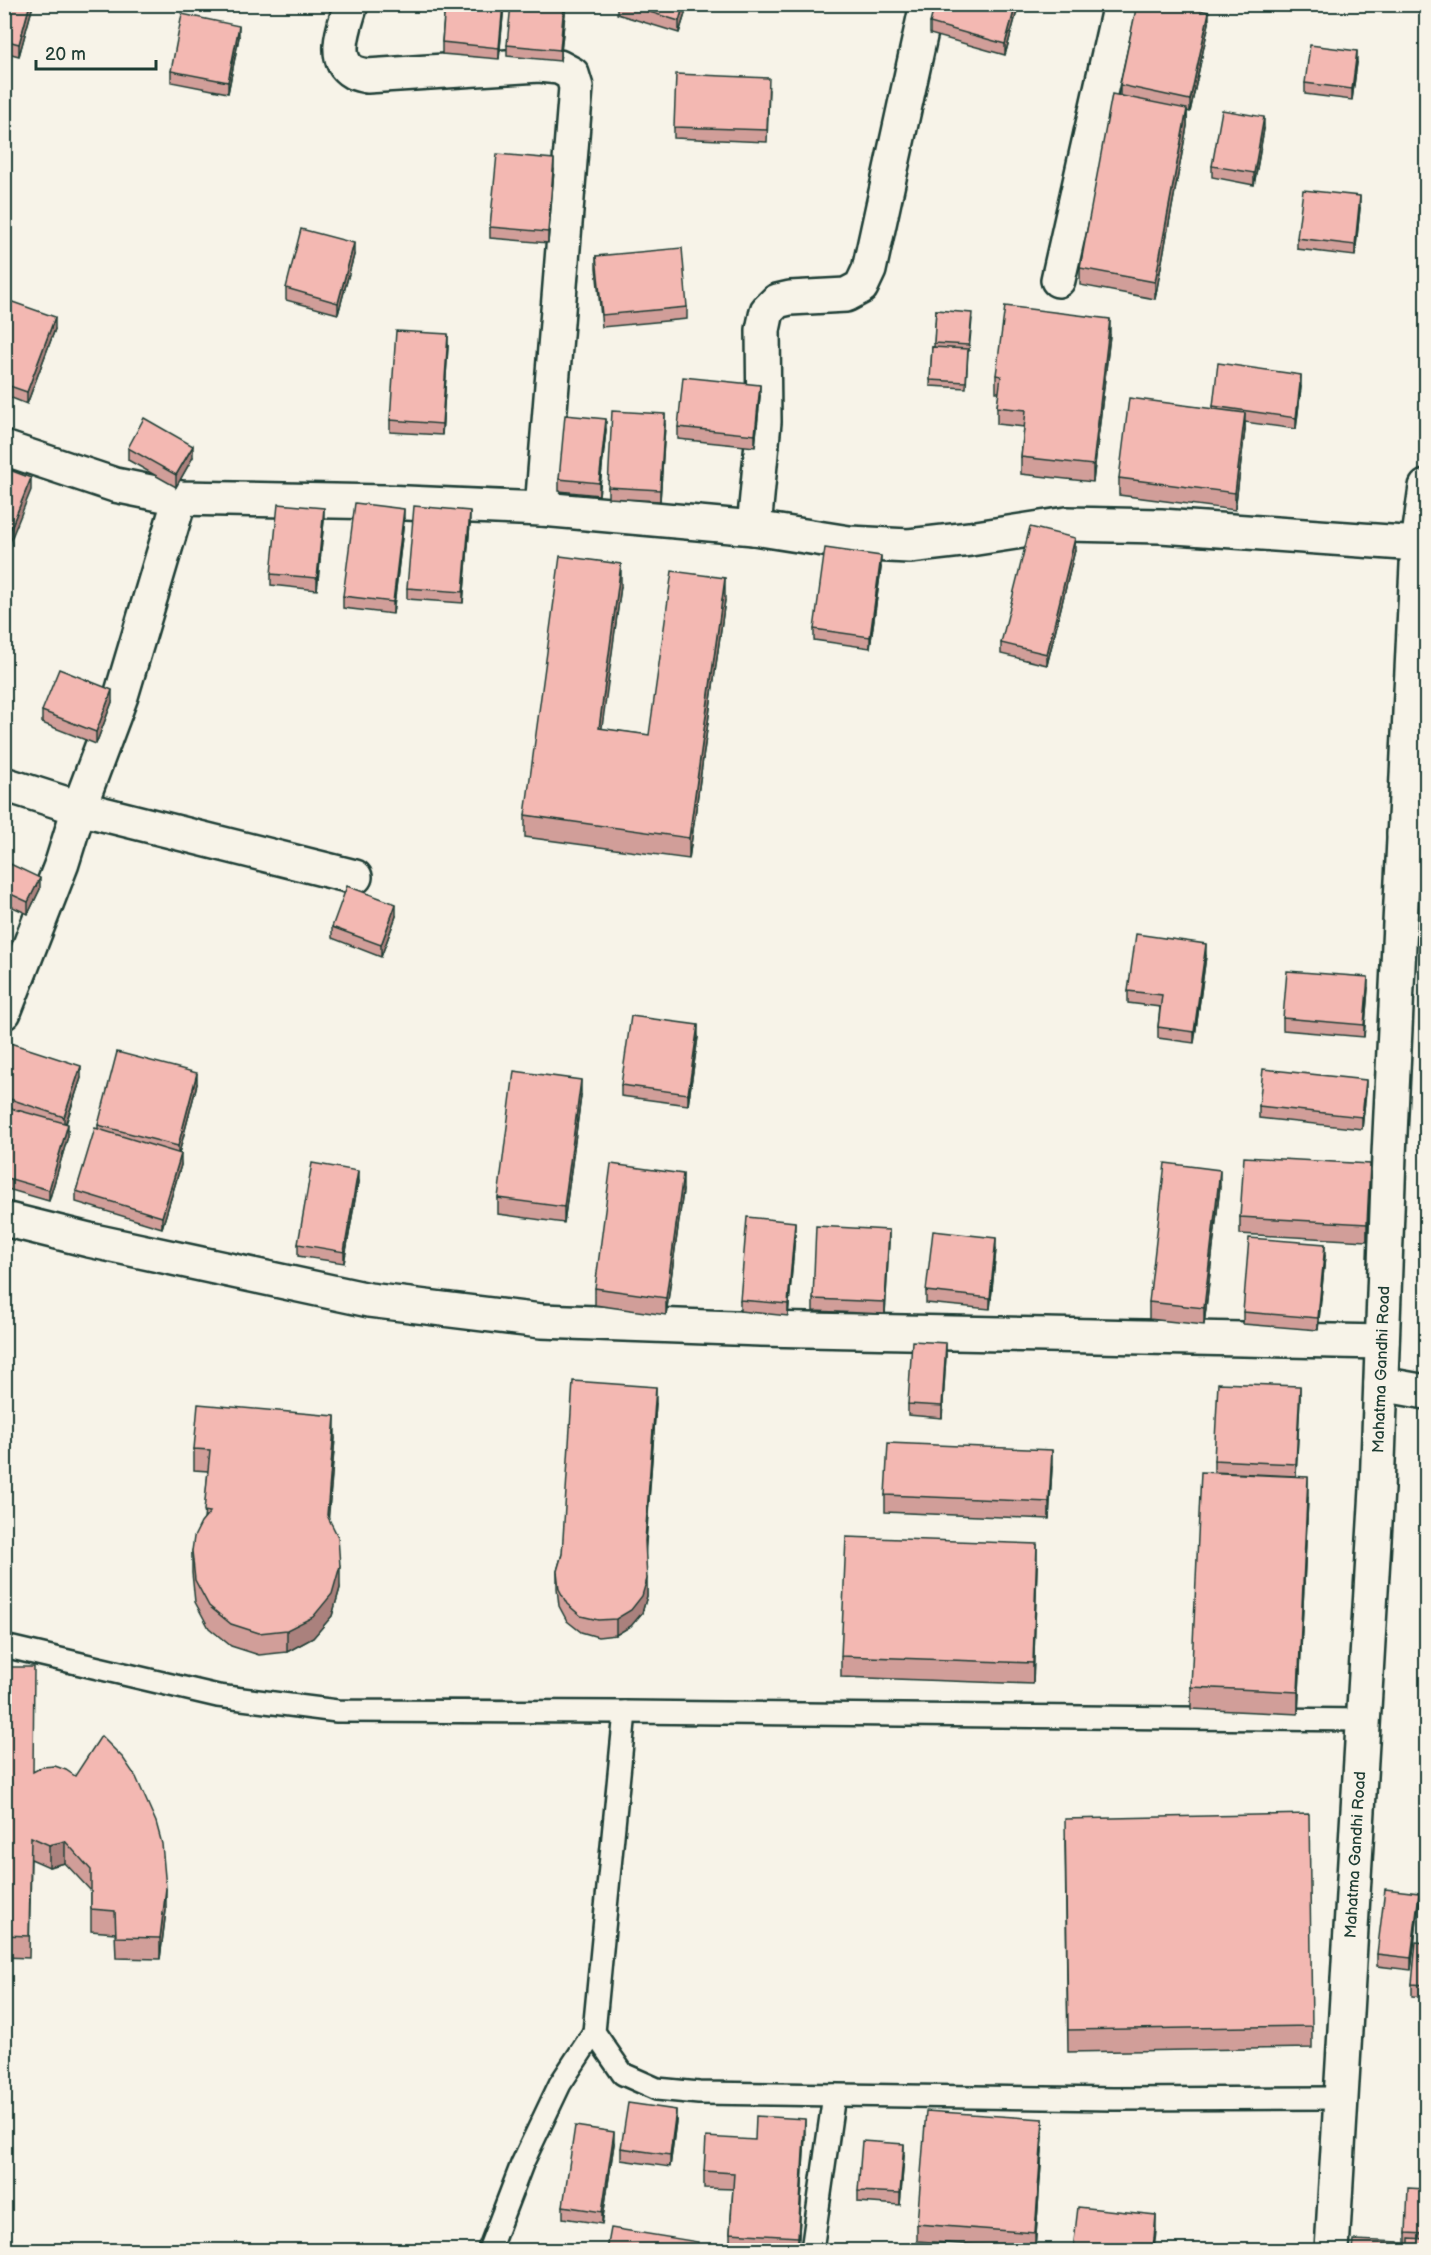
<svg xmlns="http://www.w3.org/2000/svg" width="1431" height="2255" viewBox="0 0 1431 2255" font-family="'Balsamiq Sans',sans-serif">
<rect width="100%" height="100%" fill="#f7f3e8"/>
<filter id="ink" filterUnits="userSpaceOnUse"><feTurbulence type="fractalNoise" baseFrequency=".0167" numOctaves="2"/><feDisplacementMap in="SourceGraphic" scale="12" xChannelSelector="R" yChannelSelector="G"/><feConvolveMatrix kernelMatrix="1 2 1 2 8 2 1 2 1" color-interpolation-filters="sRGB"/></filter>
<g filter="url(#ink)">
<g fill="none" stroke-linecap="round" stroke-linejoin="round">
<g stroke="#1f3d34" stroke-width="26">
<g id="lane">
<polyline points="4,1646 218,1696 337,1711 625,1712 1364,1720"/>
<polyline points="625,1712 594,2032 623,2074 657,2089 699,2093 1114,2099 1341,2098"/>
<polyline points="489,2250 522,2164 560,2084 594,2032"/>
<polyline points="812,2250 834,2095"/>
</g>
</g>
<g stroke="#1f3d34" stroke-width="38">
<g id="street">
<path d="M351 4C346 23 330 59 353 72 357 74 363 75 367 76L539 65 559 67 572 74 576 87 542 509"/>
<polyline points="1058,280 1120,4"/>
<polyline points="4,448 115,485 180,498 384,502 542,509 754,528 849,543 909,546 970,539 1067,524 1161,526 1418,544"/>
<polyline points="754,528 764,422 763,330 767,311 777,301 790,298 846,295 861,287 869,270 927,4"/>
<polyline points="4,784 79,808 355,877"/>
<polyline points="1404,833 1426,834"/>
<polyline points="4,1012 62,863 79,808 121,696 180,498"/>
<polyline points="4,1219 89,1240 369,1300 541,1321 761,1329 1382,1342"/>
</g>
</g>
<g stroke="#1f3d34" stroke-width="38">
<g id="secondary">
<polyline points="1381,1384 1426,1392"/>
<path id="s1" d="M1332 2250 1377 1489 1389 1155 1418 544 1426 487"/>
</g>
</g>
<use href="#lane" stroke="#f7f3e8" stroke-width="21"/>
<use href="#street" stroke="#f7f3e8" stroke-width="33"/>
<use href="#secondary" stroke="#f7f3e8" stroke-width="33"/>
</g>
<g fill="#d19e99" stroke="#1f3d34" stroke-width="1.5">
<polygon points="4,4 32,4 32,9 19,56 4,52"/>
<polygon points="445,4 504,4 499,59 442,54 442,42"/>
<polygon points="566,4 560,61 507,56 507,45"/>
<polygon points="617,4 688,4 679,33 617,14"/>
<polygon points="1019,4 1005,55 930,34 930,23"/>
<polygon points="1209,23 1190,112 1187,111 1187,126 1155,299 1080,285 1080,268 1120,96 1120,85"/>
<polygon points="239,37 228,93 171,82 171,71"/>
<polygon points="1357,63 1352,100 1305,94 1305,83"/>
<polygon points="769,90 767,142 674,138 674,127"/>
<polygon points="1264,129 1254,185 1212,177 1212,166"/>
<polygon points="554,170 548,243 490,238 490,227"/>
<polygon points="1360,208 1355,256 1297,249 1297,238"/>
<polygon points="354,255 338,314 286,300 286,288"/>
<polygon points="596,256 687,307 687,319 602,327 596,268"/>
<polygon points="4,299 55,329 27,404 4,395"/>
<polygon points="936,310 972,319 969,351 968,351 966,388 930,386 932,347 934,347"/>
<polygon points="1110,335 1093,482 1021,474 1021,457 1024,427 997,424 997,407 999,392 996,392 996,375"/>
<polygon points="448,346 442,435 390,432 390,420"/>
<polygon points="1301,387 1296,429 1245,422 1245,430 1235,510 1119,495 1119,478 1213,409 1213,406"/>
<polygon points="760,396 755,447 678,439 678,427"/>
<polygon points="665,425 660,501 608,498 608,487"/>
<polygon points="606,430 599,495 559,491 559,479"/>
<polygon points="128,448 193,457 176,487 128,460"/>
<polygon points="324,520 317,590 271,585 271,574"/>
<polygon points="404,520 393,614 343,608 343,596"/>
<polygon points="470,523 463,603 407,599 407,588"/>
<polygon points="1075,550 1047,665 1001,654 1001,643"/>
<polygon points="881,568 870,648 814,640 814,629"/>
<polygon points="621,586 601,729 649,735 725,600 689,859 525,837 525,815"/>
<polygon points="112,702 96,744 42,723 42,711"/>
<polygon points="4,861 40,889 28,914 4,903"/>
<polygon points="396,916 381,957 332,938 332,927"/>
<polygon points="1206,956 1194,1043 1158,1038 1158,1027 1160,1007 1128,1003 1128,991"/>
<polygon points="1368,988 1364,1037 1283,1030 1283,1018"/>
<polygon points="698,1037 688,1105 621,1096 621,1085"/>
<polygon points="4,1041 81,1078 66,1124 68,1136 49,1201 4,1188 4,1129 10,1110 4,1108"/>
<polygon points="197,1084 179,1153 181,1165 162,1228 76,1202 76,1191 98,1129 98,1125"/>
<polygon points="1366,1091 1362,1129 1259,1118 1259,1106"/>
<polygon points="581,1096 564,1223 498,1214 498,1198"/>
<polygon points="1370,1181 1367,1241 1240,1234 1240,1217"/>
<polygon points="358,1182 344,1263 298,1256 298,1244"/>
<polygon points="1220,1186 1204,1325 1149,1319 1149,1302"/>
<polygon points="683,1191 666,1315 595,1305 595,1288"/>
<polygon points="795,1234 788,1316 740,1311 740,1300"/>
<polygon points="889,1241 885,1314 813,1311 813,1299"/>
<polygon points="996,1249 990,1309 926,1303 926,1291"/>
<polygon points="1325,1256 1318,1330 1243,1324 1243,1312"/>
<polygon points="946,1355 942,1418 908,1415 908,1404"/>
<polygon points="1300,1397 1296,1476 1214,1472 1214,1460"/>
<polygon points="656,1403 645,1551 647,1596 642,1613 631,1626 616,1635 598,1637 581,1632 567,1621 559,1606 557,1588 557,1571 562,1554"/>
<polygon points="335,1438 328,1518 340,1588 332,1616 313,1638 287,1652 259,1655 231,1646 209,1628 195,1602 192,1573 192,1551 204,1520 208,1471 194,1470 194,1449"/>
<polygon points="1052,1467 1049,1519 885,1512 885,1495"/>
<polygon points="1308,1498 1298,1714 1191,1709 1191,1687"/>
<polygon points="1037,1566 1033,1684 841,1677 841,1656"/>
<polygon points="4,1667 33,1772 166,1910 160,1959 116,1958 115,1933 91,1931 91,1891 65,1863 49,1867 31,1859 29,1958 4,1957"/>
<polygon points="1426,1753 1426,1795 1422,1795 1422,1778"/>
<polygon points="1065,1840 1312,2026 1312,2048 1068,2052"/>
<polygon points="1426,1876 1426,1906 1422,1906 1422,1900"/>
<polygon points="1419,1904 1411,1970 1377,1966 1377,1954"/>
<polygon points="1426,1943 1426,1997 1412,1996 1412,1984"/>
<polygon points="676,2121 670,2167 621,2160 621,2148"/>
<polygon points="805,2135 798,2250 747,2250 730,2249 730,2233 733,2189 704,2188 704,2171 755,2140"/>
<polygon points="1043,2136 1035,2249 917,2241 917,2224"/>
<polygon points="614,2144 602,2224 563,2218 563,2206"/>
<polygon points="904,2156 900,2205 858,2202 858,2191"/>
<polygon points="1426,2189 1426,2250 1406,2244 1406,2233"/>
</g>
<g fill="#aa817d" stroke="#1f3d34" stroke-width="1.5">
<polygon points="30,4 32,4 32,9 19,56 19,44"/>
<polygon points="503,4 504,4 499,59 499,48"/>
<polygon points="564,4 566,4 560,61 560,50"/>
<polygon points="684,4 688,4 679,33 679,21"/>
<polygon points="1016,4 1019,4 1005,55 1005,44"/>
<polygon points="1209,12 1209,23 1190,112 1190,100"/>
<polygon points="239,26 239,37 228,93 228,82"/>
<polygon points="1357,51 1357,63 1352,100 1352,89"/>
<polygon points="1187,109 1187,126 1155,299 1155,282"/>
<polygon points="1264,117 1264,129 1254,185 1254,173"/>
<polygon points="554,159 554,170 548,243 548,232"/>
<polygon points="1360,196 1360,208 1355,256 1355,245"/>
<polygon points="354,243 354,255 338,314 338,303"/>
<polygon points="55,317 55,329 27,404 27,392"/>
<polygon points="1110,319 1110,335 1093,482 1093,465"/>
<polygon points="448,334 448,346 442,435 442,424"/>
<polygon points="1301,375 1301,387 1296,429 1296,418"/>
<polygon points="760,385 760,396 755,447 755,435"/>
<polygon points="1245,413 1245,430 1235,510 1235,493"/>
<polygon points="665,414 665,425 660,501 660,490"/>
<polygon points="606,419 606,430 599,495 599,483"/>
<polygon points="193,446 193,457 176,487 176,475"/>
<polygon points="31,478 31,490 4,557 4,545"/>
<polygon points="324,508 324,520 317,590 317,578"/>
<polygon points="404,509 404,520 393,614 393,602"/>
<polygon points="470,511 470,523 463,603 463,592"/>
<polygon points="1075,538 1075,550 1047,665 1047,654"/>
<polygon points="881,556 881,568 870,648 870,637"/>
<polygon points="621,564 621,586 599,750 599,728"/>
<polygon points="725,578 725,600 689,859 689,838"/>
<polygon points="112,690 112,702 96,744 96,732"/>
<polygon points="40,878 40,889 28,914 28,902"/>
<polygon points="396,904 396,916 381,957 381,945"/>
<polygon points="1206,944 1206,956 1194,1043 1194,1032"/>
<polygon points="1368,977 1368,988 1364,1037 1364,1025"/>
<polygon points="698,1025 698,1037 688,1105 688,1094"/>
<polygon points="81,1066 81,1078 64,1128 64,1117"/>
<polygon points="197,1073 197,1084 178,1157 178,1146"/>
<polygon points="581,1080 581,1096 564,1223 564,1207"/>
<polygon points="1366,1080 1366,1091 1362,1129 1362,1117"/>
<polygon points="68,1124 68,1136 49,1201 49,1190"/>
<polygon points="181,1154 181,1165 162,1228 162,1217"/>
<polygon points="1370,1164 1370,1181 1367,1241 1367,1224"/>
<polygon points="1220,1170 1220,1186 1204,1325 1204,1308"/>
<polygon points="358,1171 358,1182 344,1263 344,1252"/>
<polygon points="683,1174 683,1191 666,1315 666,1298"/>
<polygon points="795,1222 795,1234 788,1316 788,1304"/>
<polygon points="889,1230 889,1241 885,1314 885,1302"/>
<polygon points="996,1238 996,1249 990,1309 990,1298"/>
<polygon points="1325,1244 1325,1256 1318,1330 1318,1318"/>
<polygon points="946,1343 946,1355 942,1418 942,1406"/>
<polygon points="1300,1386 1300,1397 1296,1476 1296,1464"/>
<polygon points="656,1387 656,1403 645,1558 645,1541"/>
<polygon points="335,1416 335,1438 327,1537 327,1515"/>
<polygon points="1052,1450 1052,1467 1049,1519 1049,1502"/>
<polygon points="1308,1477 1308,1498 1298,1714 1298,1692"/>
<polygon points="1037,1544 1037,1566 1033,1684 1033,1663"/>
<polygon points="340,1566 340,1588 332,1616 313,1638 287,1652 287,1630"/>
<polygon points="647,1579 647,1596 642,1613 631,1626 616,1635 616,1619"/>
<polygon points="65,1841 65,1863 49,1867 49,1845"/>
<polygon points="166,1888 166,1910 160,1959 160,1938"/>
<polygon points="1419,1893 1419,1904 1411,1970 1411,1958"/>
<polygon points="676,2110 676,2121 670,2167 670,2155"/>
<polygon points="805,2119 805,2135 798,2250 798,2237"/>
<polygon points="1043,2119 1043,2136 1035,2249 1035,2233"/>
<polygon points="614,2132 614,2144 602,2224 602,2212"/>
<polygon points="904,2144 904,2156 900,2205 900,2193"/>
<polygon points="1156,2215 1156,2232 1154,2250 1153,2250"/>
</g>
<g fill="#f3b8b2" stroke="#1f3d34" stroke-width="1.5">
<polygon points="4,4 30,4 19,44 4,40"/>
<polygon points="445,4 503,4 499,48 442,42"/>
<polygon points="511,4 564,4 560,50 507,45"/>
<polygon points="624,4 684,4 679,21"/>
<polygon points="935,4 1016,4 1005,44 930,23"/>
<polygon points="1137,4 1173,4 1209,12 1190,100 1120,85"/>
<polygon points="182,14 239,26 228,82 171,71"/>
<polygon points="1310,45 1357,51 1352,89 1305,83"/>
<polygon points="676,74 769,78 767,130 674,127"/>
<polygon points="1112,94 1187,109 1155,282 1080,268"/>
<polygon points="1222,110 1264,117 1254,173 1212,166"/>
<polygon points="497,154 554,159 548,232 490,227"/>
<polygon points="1303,190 1360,196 1355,245 1297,238"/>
<polygon points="301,229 354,243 338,303 286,288"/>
<polygon points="682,248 687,307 602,315 596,256"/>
<polygon points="4,299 55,317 27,392 4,384"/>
<polygon points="1005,306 1110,319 1093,465 1021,457 1026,410 997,407 1001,376 996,375"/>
<polygon points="936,310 972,313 969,345 934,343"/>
<polygon points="396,331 448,334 442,424 390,420"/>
<polygon points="932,347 968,349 966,382 930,380"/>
<polygon points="1218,363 1301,375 1296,418 1213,406"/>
<polygon points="683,377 760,385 755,435 678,427"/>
<polygon points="1129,398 1245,413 1235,493 1119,478"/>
<polygon points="612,411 665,414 660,490 608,487"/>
<polygon points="565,415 606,419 599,483 559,479"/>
<polygon points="144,418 193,446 176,475 128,448"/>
<polygon points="4,468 31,478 4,545"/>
<polygon points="355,503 404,509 393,602 343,596"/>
<polygon points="278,504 324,508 317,578 271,574"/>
<polygon points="414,506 470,511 463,592 407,588"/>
<polygon points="1030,527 1075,538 1047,654 1001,643"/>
<polygon points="825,548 881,556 870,637 814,629"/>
<polygon points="560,556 621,564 599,728 649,735 672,571 725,578 689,838 525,815"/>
<polygon points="59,669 112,690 96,732 42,711"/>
<polygon points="4,861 40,878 28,902 4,891"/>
<polygon points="347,886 396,904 381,945 332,927"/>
<polygon points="1136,934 1206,944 1194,1032 1158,1027 1162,995 1128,991"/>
<polygon points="1287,971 1368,977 1364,1025 1283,1018"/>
<polygon points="631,1016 698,1025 688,1094 621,1085"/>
<polygon points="4,1041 81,1066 64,1117 4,1097"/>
<polygon points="117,1052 197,1073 178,1146 98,1125"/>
<polygon points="1263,1069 1366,1080 1362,1117 1259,1106"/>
<polygon points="514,1071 581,1080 564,1207 498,1198"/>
<polygon points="10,1108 68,1124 49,1190 4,1177 4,1129"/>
<polygon points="95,1128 181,1154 162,1217 76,1191"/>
<polygon points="1244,1157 1370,1164 1367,1224 1240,1217"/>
<polygon points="312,1163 358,1171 344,1252 298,1244"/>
<polygon points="1165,1163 1220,1170 1204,1308 1149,1302"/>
<polygon points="611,1164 683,1174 666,1298 595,1288"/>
<polygon points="747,1217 795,1222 788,1304 740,1300"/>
<polygon points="816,1226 889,1230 885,1302 813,1299"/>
<polygon points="933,1231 996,1238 990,1298 926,1291"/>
<polygon points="1249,1238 1325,1244 1318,1318 1243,1312"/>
<polygon points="912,1341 946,1343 942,1406 908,1404"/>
<polygon points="573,1381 656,1387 645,1541 647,1579 642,1596 631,1610 616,1619 598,1620 581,1616 567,1604 559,1589 557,1571 562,1554"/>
<polygon points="1218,1383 1300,1386 1296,1464 1214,1460"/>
<polygon points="198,1404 335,1416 327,1515 338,1537 340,1566 332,1594 313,1617 287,1630 259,1633 231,1624 209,1606 195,1580 192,1551 194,1537 201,1523 210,1512 204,1511 210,1450 194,1449"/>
<polygon points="888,1443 1052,1450 1049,1502 885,1495"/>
<polygon points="1201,1472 1308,1477 1298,1692 1191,1687"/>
<polygon points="846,1537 1037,1544 1033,1663 841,1656"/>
<polygon points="4,1667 34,1667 33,1772 42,1767 55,1766 66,1770 75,1776 101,1736 123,1758 136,1777 156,1822 162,1844 166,1888 160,1938 116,1937 115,1911 91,1909 91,1870 65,1841 49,1845 31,1837 29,1936 4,1935"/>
<polygon points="1426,1753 1426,1779 1422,1778"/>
<polygon points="1309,1814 1312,2026 1068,2030 1065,1819"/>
<polygon points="1423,1876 1426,1876 1426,1900 1422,1900"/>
<polygon points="1385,1889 1419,1893 1411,1958 1377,1954"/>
<polygon points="1416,1942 1426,1943 1426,1985 1412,1984"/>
<polygon points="628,2103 676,2110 670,2155 621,2148"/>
<polygon points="926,2111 1043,2119 1035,2233 917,2224"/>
<polygon points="756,2116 805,2119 798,2237 730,2233 734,2173 704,2171 706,2137 755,2140"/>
<polygon points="575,2126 614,2132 602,2212 563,2206"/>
<polygon points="862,2141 904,2144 900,2193 858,2191"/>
<polygon points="1408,2188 1426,2189 1426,2234 1406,2233"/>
<polygon points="1078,2207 1156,2215 1153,2250 1073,2250"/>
<polygon points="611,2228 698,2242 696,2250 607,2250"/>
<polygon points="1409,2238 1426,2239 1426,2250 1409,2250"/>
<polygon points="1354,2240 1399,2242 1399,2250 1353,2250"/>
</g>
</g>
<g text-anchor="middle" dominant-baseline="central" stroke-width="5" stroke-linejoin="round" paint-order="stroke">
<g font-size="16" fill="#1f3d34" stroke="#f7f3e8">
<text stroke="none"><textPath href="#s1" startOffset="882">Mahatma Gandhi Road</textPath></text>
<text stroke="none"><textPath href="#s1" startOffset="396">Mahatma Gandhi Road</textPath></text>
</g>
</g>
<rect width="1431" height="2255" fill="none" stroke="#f7f3e8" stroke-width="24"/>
<rect x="12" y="12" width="1407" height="2231" fill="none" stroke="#1f3d34" stroke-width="2" filter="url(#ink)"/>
<path d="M36 60v9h120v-9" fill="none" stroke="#1f3d34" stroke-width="3"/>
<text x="45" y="60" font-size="18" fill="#1f3d34" stroke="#f7f3e8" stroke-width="4.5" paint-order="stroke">20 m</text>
</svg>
